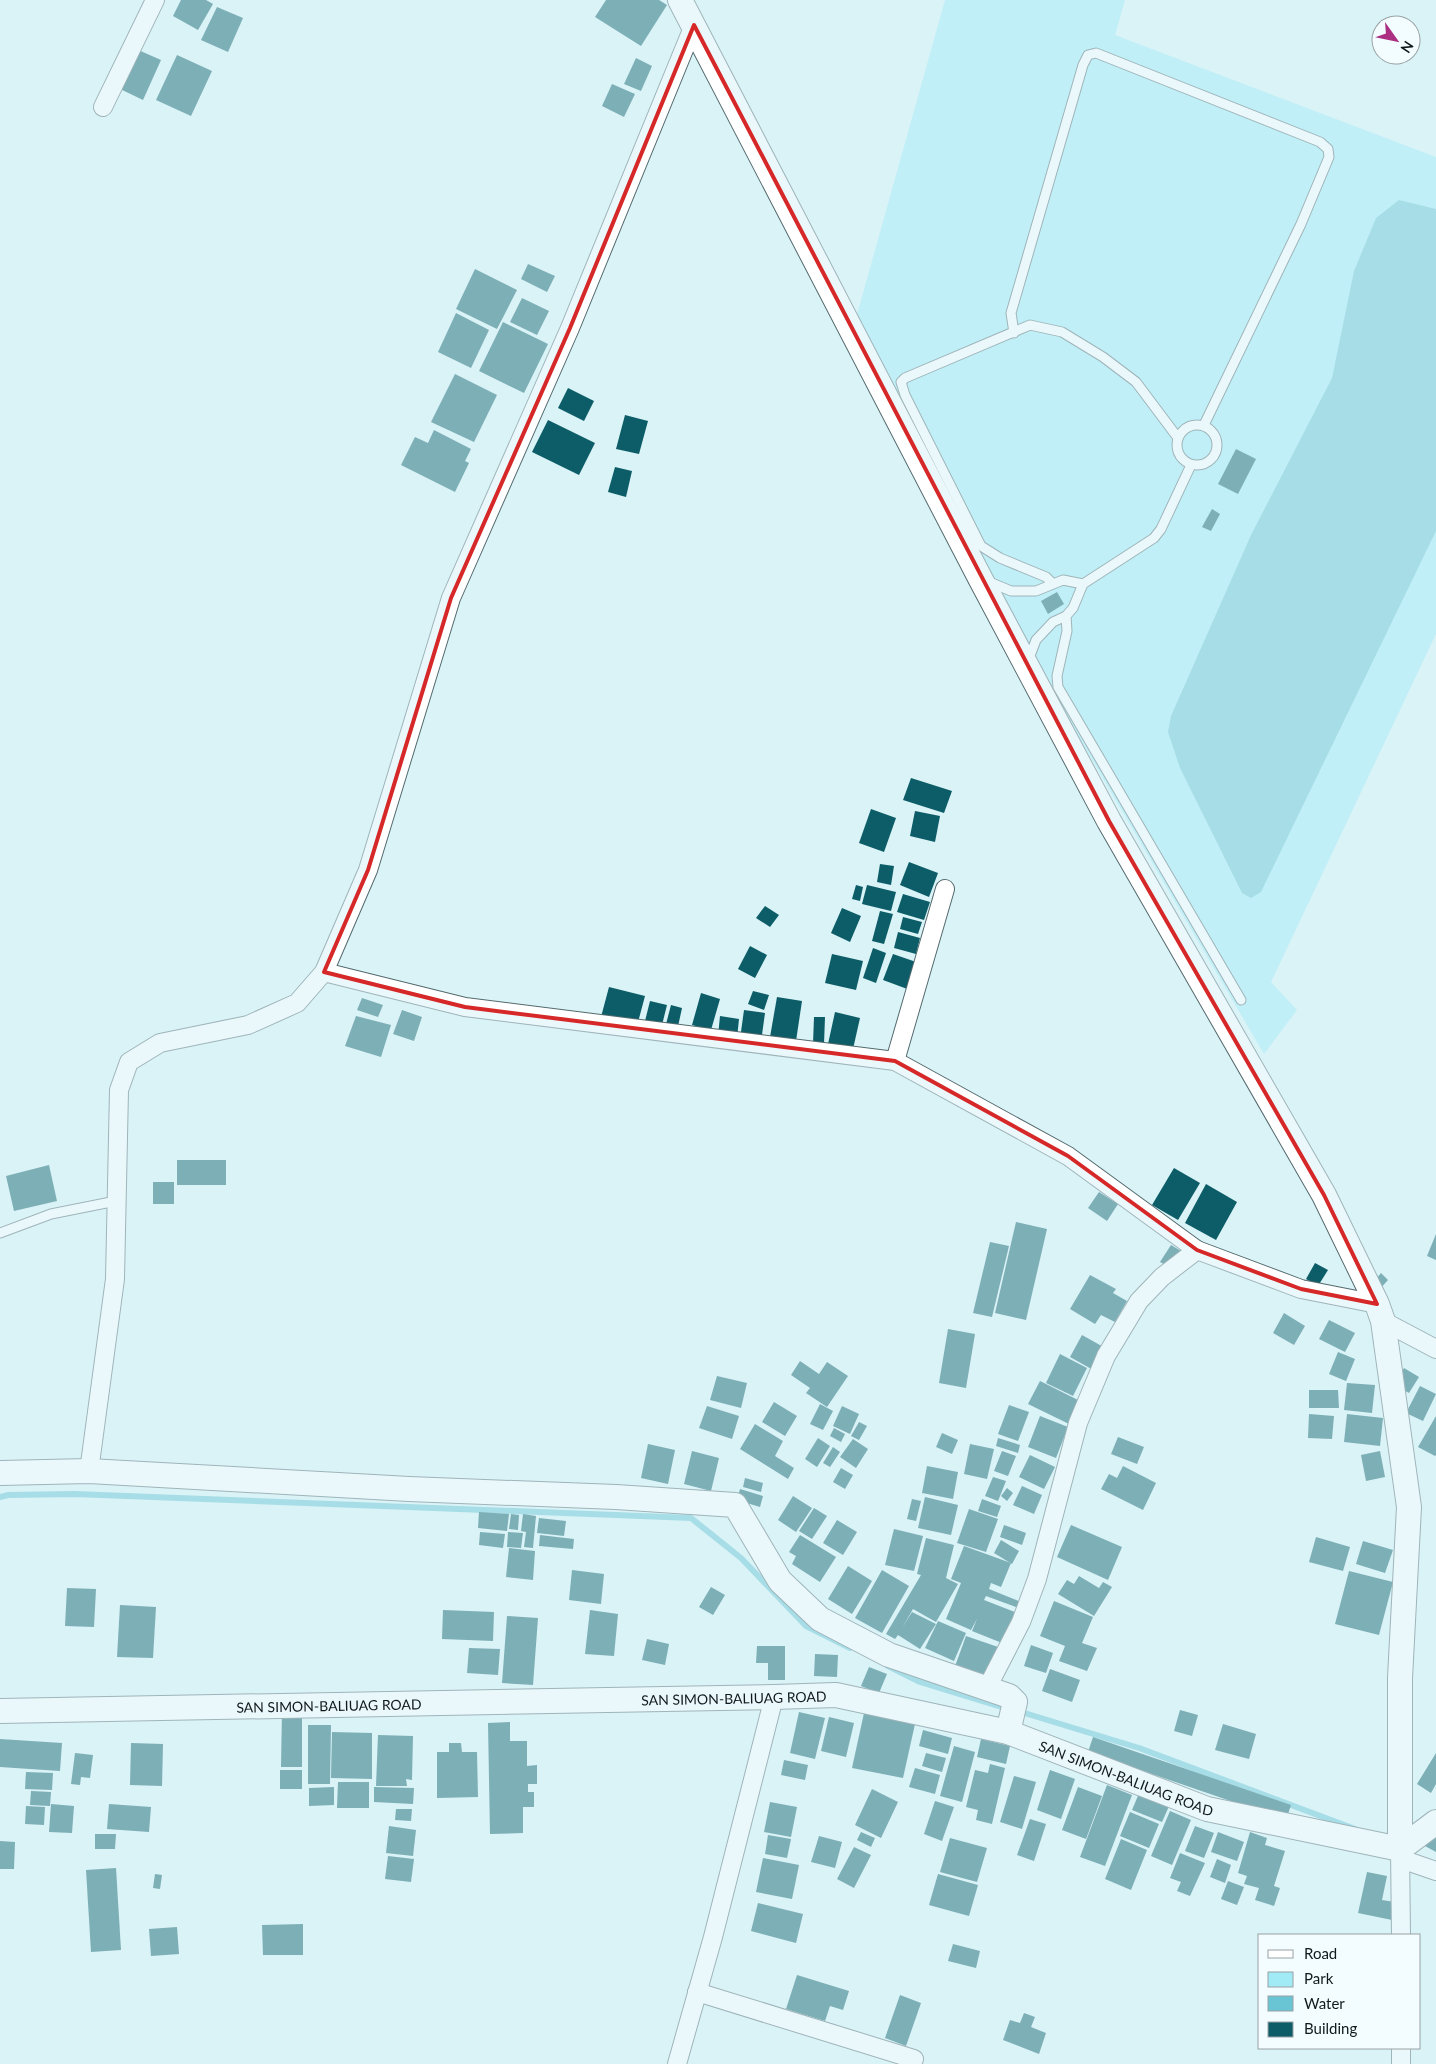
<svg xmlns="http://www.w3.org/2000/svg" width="1436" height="2064" viewBox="0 0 1436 2064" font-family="Lato,sans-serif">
<rect width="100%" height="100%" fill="#daf3f7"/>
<polygon fill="#a1ebf6" points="945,0 1125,0 1115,35 1436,157 1436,634 1271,982 1297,1010 1264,1054 1049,686 856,318"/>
<polygon fill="#69c4d3" points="1399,200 1436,209 1436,531 1261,892 1251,898 1242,893 1180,768 1168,732 1171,716 1251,535 1332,378 1354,271 1376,218"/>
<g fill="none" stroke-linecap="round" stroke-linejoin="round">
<g stroke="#69c4d3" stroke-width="6">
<polyline points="0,1497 8,1495 75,1494 691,1518 741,1558 806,1626 850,1648"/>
<polyline points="888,1666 920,1682 1008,1709"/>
<polyline points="1018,1711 1139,1748 1355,1829"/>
</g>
</g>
<g fill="#0c5d67">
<polygon points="181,0 206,0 213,4 198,30 173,16"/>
<polygon points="606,0 659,0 667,5 641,46 595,17"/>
<polygon points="217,7 243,18 228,52 201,40"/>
<polygon points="136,49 161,60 143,100 118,88"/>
<polygon points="177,55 212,71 191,116 156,100"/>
<polygon points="636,58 652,66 641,91 624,84"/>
<polygon points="612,84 635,94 624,117 602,106"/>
<polygon points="528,264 555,276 547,292 521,279"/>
<polygon points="475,269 517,290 497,329 456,309"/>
<polygon points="522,298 549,311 537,335 510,322"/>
<polygon points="456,313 489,330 471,368 438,352"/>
<polygon points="503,322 548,344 524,393 479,371"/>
<polygon points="455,374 497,395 474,442 431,422"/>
<polygon points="568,388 594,401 584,421 558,408"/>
<polygon points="625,415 648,421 639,454 616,449"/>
<polygon points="548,420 595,443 579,475 532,452"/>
<polygon points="434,430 471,449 465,461 469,463 455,492 401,465 415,437 428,443"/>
<polygon points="1236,449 1256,459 1238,494 1218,484"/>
<polygon points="615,467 632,471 626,497 608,492"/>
<polygon points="1212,509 1220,514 1211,531 1202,527"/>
<polygon points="1057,592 1064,604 1048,614 1041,601"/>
<polygon points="911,778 952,791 944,813 903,800"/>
<polygon points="871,809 896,818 884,852 859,843"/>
<polygon points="915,811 940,816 935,842 910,836"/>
<polygon points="909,862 938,873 929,897 900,885"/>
<polygon points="880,864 894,866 891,885 877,882"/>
<polygon points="856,885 863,887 860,901 852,899"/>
<polygon points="867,885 896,892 891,911 862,904"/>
<polygon points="903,894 930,902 924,920 897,912"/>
<polygon points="765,906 779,915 770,927 756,918"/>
<polygon points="842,908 861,916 850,942 831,933"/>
<polygon points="880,911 893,914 884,944 872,941"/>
<polygon points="903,917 922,922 918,934 900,929"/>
<polygon points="898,932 920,938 916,954 894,948"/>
<polygon points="750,946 767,955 755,978 738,969"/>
<polygon points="873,948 886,953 876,983 863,978"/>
<polygon points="832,954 863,961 856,990 825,983"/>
<polygon points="893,954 919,963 910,990 883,980"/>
<polygon points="609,987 645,996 637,1026 601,1017"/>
<polygon points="753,991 769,995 764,1010 748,1004"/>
<polygon points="701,993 720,999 711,1030 692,1025"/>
<polygon points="777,997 802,1001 796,1041 770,1037"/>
<polygon points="362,998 383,1005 378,1017 357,1010"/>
<polygon points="650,1001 667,1005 661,1029 644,1025"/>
<polygon points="671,1005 682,1008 677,1031 665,1028"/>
<polygon points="402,1010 422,1017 414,1041 393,1034"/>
<polygon points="744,1010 765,1013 761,1042 740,1039"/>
<polygon points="835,1012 860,1018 853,1049 828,1044"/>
<polygon points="356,1016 391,1025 381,1057 345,1046"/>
<polygon points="720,1016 739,1019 737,1038 718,1036"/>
<polygon points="814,1017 825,1017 824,1044 813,1044"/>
<rect x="177" y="1160" width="49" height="25"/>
<polygon points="49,1165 57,1201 14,1211 6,1176"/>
<polygon points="1174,1168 1200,1183 1178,1220 1152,1205"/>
<rect x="153" y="1182" width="21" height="22"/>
<polygon points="1206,1184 1237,1202 1216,1240 1185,1223"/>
<polygon points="1099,1192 1118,1204 1107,1221 1088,1208"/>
<polygon points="1016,1222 1047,1229 1026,1320 995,1313"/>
<polygon points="1436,1234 1436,1260 1427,1256"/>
<polygon points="990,1242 1009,1246 992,1317 973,1313"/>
<polygon points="1171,1245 1181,1251 1171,1268 1160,1262"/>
<polygon points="1315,1263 1328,1270 1318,1286 1306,1279"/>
<polygon points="1381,1273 1388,1280 1378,1291 1371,1285"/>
<polygon points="1090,1275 1116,1289 1113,1293 1127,1301 1115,1322 1101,1315 1095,1324 1070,1309"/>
<polygon points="1284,1313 1305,1326 1294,1345 1273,1333"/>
<polygon points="1329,1320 1355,1333 1345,1352 1319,1339"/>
<polygon points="948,1329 975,1334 966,1388 939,1383"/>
<polygon points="1082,1335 1107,1349 1095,1371 1070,1357"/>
<polygon points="1338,1352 1355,1359 1346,1381 1329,1374"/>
<polygon points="1060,1354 1087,1368 1073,1396 1046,1383"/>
<polygon points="800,1361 819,1374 827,1362 848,1376 827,1407 806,1393 810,1388 791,1375"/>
<polygon points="1404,1368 1419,1377 1409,1393 1394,1385"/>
<polygon points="717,1376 747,1383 741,1408 710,1400"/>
<polygon points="1040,1381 1080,1401 1069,1424 1028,1404"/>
<polygon points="1347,1383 1375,1385 1372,1413 1344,1410"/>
<polygon points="1420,1386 1436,1394 1423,1421 1406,1413"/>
<polygon points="1309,1390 1338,1390 1339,1408 1309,1408"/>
<polygon points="774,1402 797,1416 785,1436 762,1422"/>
<polygon points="820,1404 833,1411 823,1430 810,1424"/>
<polygon points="1009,1405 1029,1412 1018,1441 998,1434"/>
<polygon points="707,1406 739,1416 732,1439 699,1428"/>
<polygon points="842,1406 859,1414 850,1434 833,1426"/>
<polygon points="1309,1414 1334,1416 1332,1439 1308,1438"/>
<polygon points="1347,1414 1383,1418 1380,1446 1344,1442"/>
<polygon points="1040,1416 1068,1427 1056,1458 1028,1447"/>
<polygon points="1436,1416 1436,1455 1435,1456 1418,1447"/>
<polygon points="859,1422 867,1426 859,1440 851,1436"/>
<polygon points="755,1424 783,1441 775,1456 794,1468 788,1479 740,1449"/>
<polygon points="834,1428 845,1434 841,1442 830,1436"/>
<polygon points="942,1433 958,1440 952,1454 936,1447"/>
<polygon points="1118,1437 1144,1447 1137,1464 1111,1454"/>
<polygon points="818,1438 830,1446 817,1467 805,1459"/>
<polygon points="998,1438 1020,1445 1018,1453 996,1446"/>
<polygon points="853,1439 868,1449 856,1468 840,1457"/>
<polygon points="648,1444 675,1450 668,1484 641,1478"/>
<polygon points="970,1444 994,1449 987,1479 964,1474"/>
<polygon points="833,1447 840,1452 830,1467 823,1463"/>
<polygon points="692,1451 719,1458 711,1491 684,1484"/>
<polygon points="1002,1451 1016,1456 1008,1476 994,1471"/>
<polygon points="1380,1451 1385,1477 1366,1481 1361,1455"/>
<polygon points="1030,1455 1055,1467 1044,1489 1019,1477"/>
<polygon points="927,1466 958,1472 953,1499 922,1493"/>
<polygon points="1123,1466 1156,1483 1143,1510 1101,1489 1109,1474 1117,1478"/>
<polygon points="841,1468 853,1475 845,1489 833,1482"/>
<polygon points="993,1477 1006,1481 998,1501 985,1496"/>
<polygon points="745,1478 763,1483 761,1492 743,1487"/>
<polygon points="1022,1486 1042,1495 1034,1514 1013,1505"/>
<polygon points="1007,1488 1013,1493 1007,1501 1001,1496"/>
<polygon points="740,1489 763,1496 760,1507 737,1500"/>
<polygon points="793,1496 812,1508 796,1532 778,1520"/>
<polygon points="925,1497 958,1505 951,1535 918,1528"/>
<polygon points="912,1499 921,1501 916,1521 907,1519"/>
<polygon points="982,1499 1001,1506 997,1517 978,1511"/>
<polygon points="814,1508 827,1516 812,1539 799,1531"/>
<polygon points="969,1509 998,1519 986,1552 957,1543"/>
<polygon points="479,1512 509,1514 507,1531 478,1528"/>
<polygon points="511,1514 519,1515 518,1530 509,1529"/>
<polygon points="523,1514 536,1516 533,1548 524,1547 526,1532 521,1531"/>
<polygon points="539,1518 566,1521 564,1536 537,1533"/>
<polygon points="837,1520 857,1532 843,1555 823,1543"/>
<polygon points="1004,1525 1026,1533 1022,1545 1000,1537"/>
<polygon points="1071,1525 1122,1547 1108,1580 1057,1557"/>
<polygon points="894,1529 923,1536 914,1571 885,1565"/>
<polygon points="480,1532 505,1534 503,1548 479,1545"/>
<polygon points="508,1532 523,1533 521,1548 507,1547"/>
<polygon points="540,1535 574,1539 573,1549 539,1546"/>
<polygon points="800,1535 836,1557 820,1582 792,1564 796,1556 789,1552"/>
<polygon points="1316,1537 1350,1547 1343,1571 1309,1562"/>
<polygon points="926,1538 954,1545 946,1578 958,1584 936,1622 913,1609 902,1628 912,1612 936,1624 920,1649 898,1635 895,1639 886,1634 921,1575 917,1574"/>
<polygon points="1001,1540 1019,1551 1012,1564 994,1553"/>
<polygon points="1363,1541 1393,1550 1385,1573 1356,1564"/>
<polygon points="964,1546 1011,1563 1001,1587 991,1583 989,1589 1026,1604 1024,1610 986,1596 984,1600 1020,1614 1007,1645 972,1631 977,1619 971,1630 946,1619 961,1583 951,1579"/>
<polygon points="509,1548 535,1551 533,1580 506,1577"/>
<polygon points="848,1566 872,1581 852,1614 828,1599"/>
<polygon points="572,1570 604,1574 601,1604 569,1600"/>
<polygon points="882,1570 909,1586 882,1633 855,1618"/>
<polygon points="1349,1571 1393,1582 1379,1635 1335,1624"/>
<polygon points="1079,1576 1099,1588 1103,1582 1112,1587 1094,1616 1058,1594 1067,1580 1074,1584"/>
<polygon points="711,1587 725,1595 713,1615 699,1607"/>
<polygon points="67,1588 96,1589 94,1627 65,1626"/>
<polygon points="1054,1601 1093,1617 1082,1643 1097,1648 1087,1671 1059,1661 1065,1646 1040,1636"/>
<polygon points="120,1605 156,1607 153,1658 117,1657"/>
<polygon points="443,1610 494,1612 493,1641 442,1639"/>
<polygon points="590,1610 618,1614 614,1656 585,1654"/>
<polygon points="507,1616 538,1618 533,1685 502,1683"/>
<polygon points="938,1621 966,1633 954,1661 925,1648"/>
<polygon points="966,1636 1001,1648 989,1681 954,1669"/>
<polygon points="647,1639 669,1644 665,1665 642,1660"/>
<polygon points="1031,1645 1053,1653 1046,1673 1024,1666"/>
<polygon points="757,1646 785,1646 785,1680 768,1680 768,1663 756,1663"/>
<polygon points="469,1648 500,1649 498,1675 467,1673"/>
<polygon points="815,1654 838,1655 837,1677 814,1676"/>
<polygon points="869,1667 887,1674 879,1693 861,1686"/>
<polygon points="1050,1669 1080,1680 1072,1702 1042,1691"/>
<polygon points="282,1710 302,1710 302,1767 281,1767"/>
<polygon points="1180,1710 1198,1715 1192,1736 1174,1731"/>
<polygon points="799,1712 825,1718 815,1759 790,1753"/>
<polygon points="864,1713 915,1724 903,1778 852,1768"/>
<polygon points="829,1717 854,1723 846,1757 821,1751"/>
<polygon points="510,1722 510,1741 527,1741 527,1766 537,1765 537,1784 528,1784 528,1792 534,1792 534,1807 523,1807 523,1833 490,1834 488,1723"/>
<polygon points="1223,1724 1256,1734 1249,1759 1215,1750"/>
<polygon points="308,1725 331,1725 330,1784 308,1784"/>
<polygon points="923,1730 952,1738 948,1754 919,1746"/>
<polygon points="332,1732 372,1733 372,1779 331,1778"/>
<polygon points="378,1735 413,1736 412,1780 406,1779 407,1786 376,1786"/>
<polygon points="1093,1737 1291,1805 1286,1820 1088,1752"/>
<polygon points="0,1739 62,1743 60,1771 0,1767"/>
<polygon points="981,1739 1010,1746 1006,1764 977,1757"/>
<polygon points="131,1743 163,1744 162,1786 130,1785"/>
<polygon points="449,1743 461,1743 462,1752 477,1752 478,1797 437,1798 437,1752 449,1752"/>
<polygon points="954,1746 975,1752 962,1802 940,1796"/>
<polygon points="75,1753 93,1755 90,1778 81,1777 80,1785 71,1784"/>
<polygon points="926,1753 946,1758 942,1772 922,1766"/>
<polygon points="1436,1753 1436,1784 1431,1793 1417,1784"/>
<polygon points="784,1760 808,1765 805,1780 781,1775"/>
<polygon points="990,1764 1005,1768 992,1824 976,1820 978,1810 966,1807 975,1770 988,1773"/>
<polygon points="915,1768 940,1775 935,1794 909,1787"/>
<rect x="280" y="1770" width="22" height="19"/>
<polygon points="1050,1770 1075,1779 1061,1819 1037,1810"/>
<polygon points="26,1772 53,1773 52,1790 25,1789"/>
<polygon points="1014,1776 1036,1782 1022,1829 1000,1822"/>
<polygon points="338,1782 369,1782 369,1808 337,1808"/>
<polygon points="1107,1785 1132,1795 1105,1866 1080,1857"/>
<polygon points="334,1787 334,1805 309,1806 309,1788"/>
<polygon points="374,1787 414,1788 413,1804 374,1802"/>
<polygon points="1078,1787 1102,1796 1086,1839 1062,1830"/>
<polygon points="872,1789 898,1802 881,1838 855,1825"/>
<polygon points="31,1791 51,1792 50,1806 30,1805"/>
<polygon points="1140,1791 1170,1804 1162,1822 1132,1810"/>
<polygon points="935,1801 954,1807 942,1841 924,1834"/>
<polygon points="770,1802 797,1807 791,1837 764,1832"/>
<polygon points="51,1804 74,1806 72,1833 49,1832"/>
<polygon points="109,1804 151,1807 149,1832 107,1829"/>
<polygon points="26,1806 45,1807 44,1825 25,1824"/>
<polygon points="396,1809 412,1809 411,1821 395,1820"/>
<polygon points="1170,1811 1191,1820 1172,1865 1151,1856"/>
<polygon points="1130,1812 1159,1824 1149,1848 1120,1836"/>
<polygon points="1030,1819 1046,1824 1034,1861 1017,1855"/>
<polygon points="389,1826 416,1830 413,1856 386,1853"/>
<polygon points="1195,1826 1214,1833 1204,1858 1185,1851"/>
<polygon points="1436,1828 1436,1852 1425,1846"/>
<polygon points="861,1832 875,1838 871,1847 857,1840"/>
<polygon points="1218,1832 1244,1842 1237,1861 1211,1852"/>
<polygon points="1250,1832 1267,1838 1265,1845 1285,1851 1274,1886 1280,1888 1274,1906 1255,1900 1259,1888 1244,1884 1247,1876 1238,1873"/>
<polygon points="95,1834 116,1834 115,1849 95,1849"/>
<polygon points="768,1835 791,1839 787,1858 765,1854"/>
<polygon points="819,1836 842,1842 835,1868 811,1862"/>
<polygon points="950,1838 987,1848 977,1882 940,1872"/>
<polygon points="1121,1839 1147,1850 1131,1890 1105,1879"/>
<polygon points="0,1841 15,1842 14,1869 0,1869"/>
<polygon points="854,1847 871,1855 854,1888 837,1879"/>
<polygon points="1180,1853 1205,1863 1190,1896 1177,1891 1181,1882 1170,1878"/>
<polygon points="388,1856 414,1859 411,1882 385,1879"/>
<polygon points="763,1858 799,1865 792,1899 756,1892"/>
<polygon points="1217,1859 1231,1865 1225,1883 1210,1877"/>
<polygon points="116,1868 121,1950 91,1952 86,1870"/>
<polygon points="1367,1872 1387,1876 1382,1900 1395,1902 1392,1920 1358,1913"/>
<polygon points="155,1874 162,1875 160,1889 153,1888"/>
<polygon points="938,1874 978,1885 969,1916 929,1905"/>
<polygon points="1228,1881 1244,1887 1237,1905 1221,1899"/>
<polygon points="758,1903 803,1914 796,1943 751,1931"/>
<polygon points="303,1924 303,1955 263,1955 262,1925"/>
<polygon points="177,1927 179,1954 151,1956 149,1929"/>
<polygon points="953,1944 980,1951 976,1968 948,1961"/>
<polygon points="797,1975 849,1991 843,2010 830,2006 825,2021 786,2009"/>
<polygon points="900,1995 921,2003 906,2046 885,2038"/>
<polygon points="1024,2013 1035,2017 1031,2027 1046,2033 1039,2054 1003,2040 1010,2020 1020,2023"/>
</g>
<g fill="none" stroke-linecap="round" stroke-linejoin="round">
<g stroke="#546a6e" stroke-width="11">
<g id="lane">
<polyline points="1014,333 1011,313 1083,65 1088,55 1096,53 1320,142 1328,149 1329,157 1301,224 1204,425"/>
<circle cx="1197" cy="445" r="20"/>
<polyline points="987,581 1011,591 1036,591 1063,580 1083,584"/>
<polyline points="1052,583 1046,577 1000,558 981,546 905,395 901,382 905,378 1030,325 1062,332 1103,357 1136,382 1178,438"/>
<polyline points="1066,616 1067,631 1057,676 1058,687 1241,1000"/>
<polyline points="1028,661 1036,640 1053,622 1066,616 1073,608 1083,584 1154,538 1161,529 1191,465"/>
<polyline points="0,1233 51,1214 116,1201"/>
</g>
</g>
<g stroke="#546a6e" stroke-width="20">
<g id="street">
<polyline points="103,107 155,0"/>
<polyline points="324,972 465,1007 895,1061 1068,1156 1197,1250"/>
<polyline points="895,1061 945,889"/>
<polyline points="1383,1321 1436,1349"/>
<polyline points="89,1471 115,1279 119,1090 129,1062 160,1043 248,1025 297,1003 324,972 368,870 451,598 570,328 694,25"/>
<polyline points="987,1688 1021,1622 1037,1579 1078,1423 1106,1356 1139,1301 1162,1277 1197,1250 1301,1289 1377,1304"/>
<polyline points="1400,1849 1401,1935"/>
<polyline points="1401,1859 1436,1871"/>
<polyline points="697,1992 914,2059"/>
<polyline points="677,2064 713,1937 774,1697"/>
<polyline points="1401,2064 1401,2048"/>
</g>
</g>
<g stroke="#546a6e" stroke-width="26">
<g id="secondary">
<polyline points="680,0 980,578 1109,821 1324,1195 1377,1304 1383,1321 1409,1507 1400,1678 1400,1849"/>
<polyline points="0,1473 89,1471 409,1489 616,1497 735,1505 780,1581 820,1619 889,1655 1009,1696 1015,1702 1008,1732"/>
<path id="s1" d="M0 1711 774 1697 836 1695 1008 1732 1207 1809 1400 1849 1436 1822"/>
</g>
</g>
<use href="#lane" stroke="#fff" stroke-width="9"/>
<use href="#street" stroke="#fff" stroke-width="18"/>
<use href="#secondary" stroke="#fff" stroke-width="24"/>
</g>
<path d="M0 0H1436V2064H0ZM694 25 1109 821 1324 1195 1377 1304 1301 1289 1197 1250 1068 1156 895 1061 465 1007 324 972 368 870 451 598 570 328Z" fill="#daf3f7" fill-opacity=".55" fill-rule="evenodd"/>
<path fill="none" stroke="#d62828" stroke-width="4" stroke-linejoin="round" d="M694 25 1109 821 1324 1195 1377 1304 1301 1289 1197 1250 1068 1156 895 1061 465 1007 324 972 368 870 451 598 570 328Z"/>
<g text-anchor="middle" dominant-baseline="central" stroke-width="5" stroke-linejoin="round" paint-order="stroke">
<g font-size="14" fill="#10191b" stroke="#f3fdff">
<text stroke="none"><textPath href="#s1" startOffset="734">SAN SIMON-BALIUAG ROAD</textPath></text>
<text stroke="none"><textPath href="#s1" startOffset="329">SAN SIMON-BALIUAG ROAD</textPath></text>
<text stroke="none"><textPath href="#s1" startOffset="1139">SAN SIMON-BALIUAG ROAD</textPath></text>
</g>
</g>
<rect x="1258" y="1934" width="162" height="115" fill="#f3fdff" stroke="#98a2a4"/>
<rect x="1268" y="1950" width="25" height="8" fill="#ffffff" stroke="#98a2a4"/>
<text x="1304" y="1959" font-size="15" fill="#10191b">Road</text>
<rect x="1268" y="1972" width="25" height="15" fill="#a1ebf6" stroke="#98a2a4"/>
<text x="1304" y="1984" font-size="15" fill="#10191b">Park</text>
<rect x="1268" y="1996" width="25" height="15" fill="#69c4d3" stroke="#98a2a4"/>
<text x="1304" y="2009" font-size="15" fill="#10191b">Water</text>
<rect x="1268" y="2022" width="25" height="15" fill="#0c5d67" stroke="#98a2a4"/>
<text x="1304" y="2034" font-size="15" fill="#10191b">Building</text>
<g transform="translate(1396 40) rotate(123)"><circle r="24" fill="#f3fdff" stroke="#98a2a4"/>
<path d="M0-4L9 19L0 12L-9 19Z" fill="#ab3082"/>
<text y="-8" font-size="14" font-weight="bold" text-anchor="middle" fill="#10191b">N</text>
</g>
</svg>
